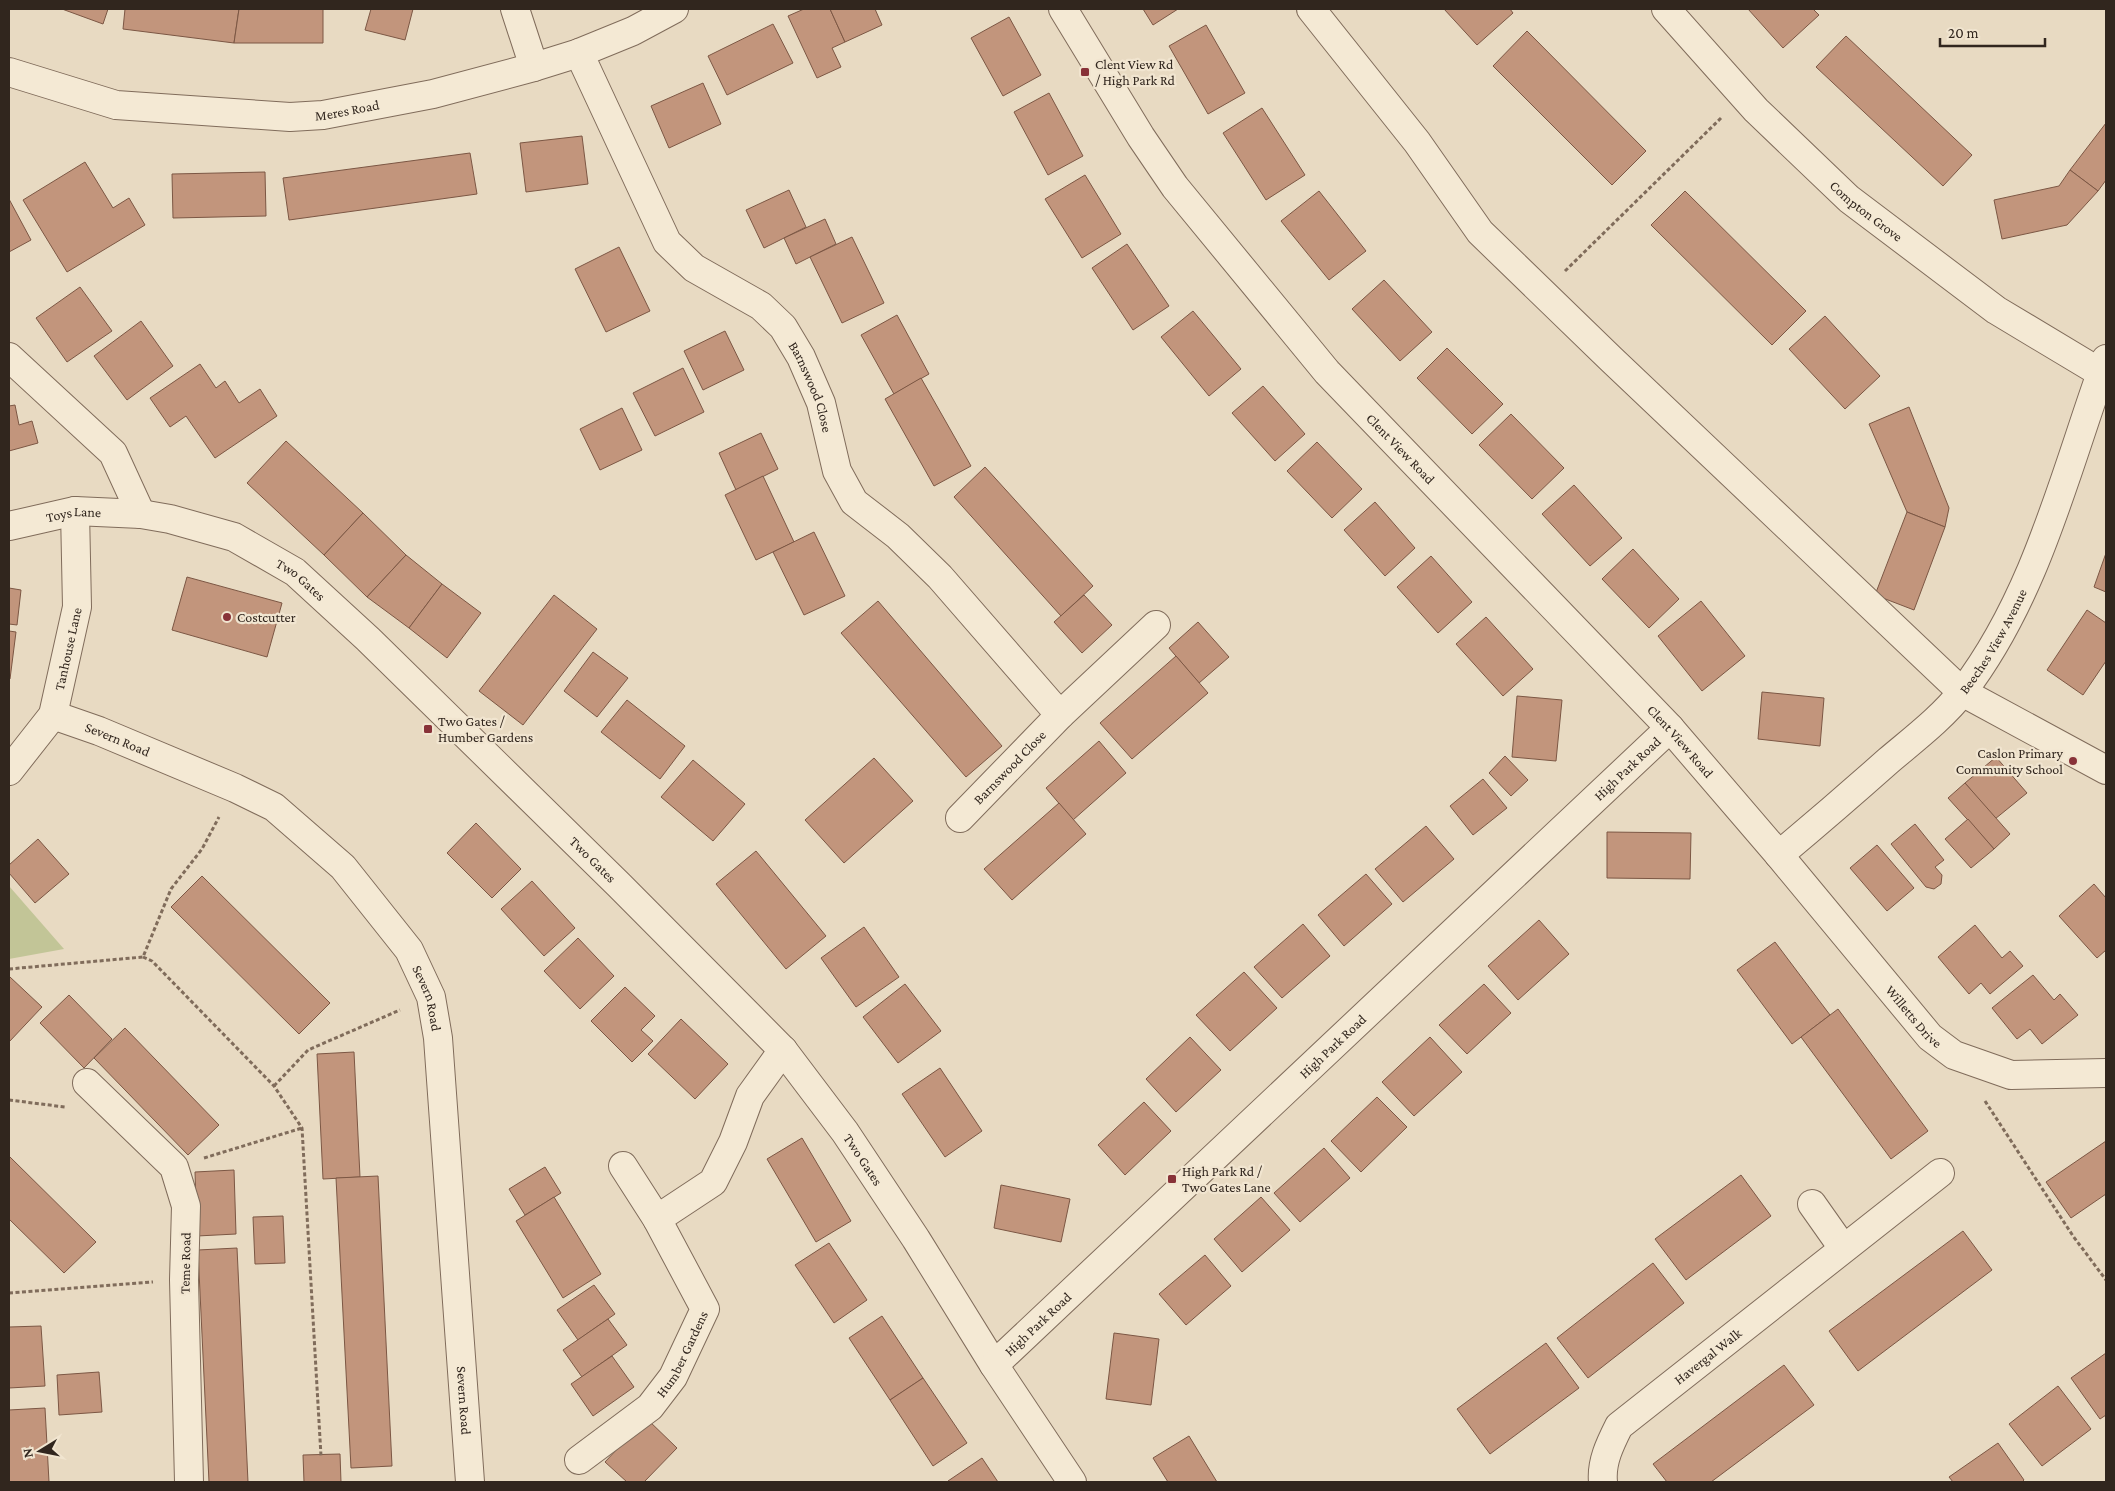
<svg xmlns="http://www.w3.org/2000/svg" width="2115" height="1491" viewBox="0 0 2115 1491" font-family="'Crimson Pro',serif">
<rect width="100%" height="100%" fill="#e8dac2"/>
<polygon fill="#c2c597" points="9,886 64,949 9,959"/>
<g fill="#c2957c" stroke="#7c5744">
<polygon points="62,9 108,9 103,24"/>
<polygon points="125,9 239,9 234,43 123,29"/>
<polygon points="239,9 323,9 323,43 234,43"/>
<polygon points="371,9 413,9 405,40 365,30"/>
<polygon points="804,9 830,9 845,42 832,48 841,67 817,78 788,16"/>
<polygon points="830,9 875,9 882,25 845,42"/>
<polygon points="1143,9 1178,9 1153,25"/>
<polygon points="1444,9 1510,9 1513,13 1477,45"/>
<polygon points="1748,9 1813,9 1819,15 1783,48"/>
<polygon points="1009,17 1041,75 1003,96 971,38"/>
<polygon points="773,24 793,63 727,95 708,56"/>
<polygon points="1206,25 1245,93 1208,114 1169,46"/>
<polygon points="1527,31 1646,151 1612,185 1493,66"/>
<polygon points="1846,36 1972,155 1943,186 1816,67"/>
<polygon points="703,83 721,124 669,148 651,106"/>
<polygon points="1049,93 1083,156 1048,175 1014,112"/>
<polygon points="1262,108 1305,175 1266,200 1223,133"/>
<polygon points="2106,123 2106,180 2098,191 2070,170"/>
<polygon points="582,136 588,184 526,192 520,143"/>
<polygon points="470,153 477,194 289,220 283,178"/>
<polygon points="85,162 113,208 129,198 145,225 67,272 23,200"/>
<polygon points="2070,170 2098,191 2067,225 2002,239 1994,200 2059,186"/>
<polygon points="265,172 266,216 173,218 172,174"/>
<polygon points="1085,175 1121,234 1082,258 1045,199"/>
<polygon points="789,190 806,227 764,248 746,210"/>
<polygon points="1319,191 1366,251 1329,280 1281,221"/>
<polygon points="1685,191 1806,311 1772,345 1651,225"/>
<polygon points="9,199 31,240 9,252"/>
<polygon points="825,219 836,244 796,264 784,238"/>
<polygon points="852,237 884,303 842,323 810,257"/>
<polygon points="1127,244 1169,306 1133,330 1092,268"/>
<polygon points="619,247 650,311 606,332 575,269"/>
<polygon points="1384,280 1432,332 1400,361 1352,309"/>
<polygon points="80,287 112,331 67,362 36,318"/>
<polygon points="1193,311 1241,369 1209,396 1161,337"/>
<polygon points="897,315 929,374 894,394 861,335"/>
<polygon points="1825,316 1880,376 1845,409 1789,349"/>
<polygon points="141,321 173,366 127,400 94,356"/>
<polygon points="725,331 744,370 703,390 684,351"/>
<polygon points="1447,348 1503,404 1472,434 1417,378"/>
<polygon points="200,364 216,388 225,381 239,403 260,389 277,416 215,458 186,416 170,427 150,398"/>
<polygon points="683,368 704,412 655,436 633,393"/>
<polygon points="921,378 971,466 934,486 885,399"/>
<polygon points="1263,386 1305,434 1275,461 1232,413"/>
<polygon points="15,405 19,425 32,421 38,443 9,451 9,406"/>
<polygon points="1909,407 1949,508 1945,527 1907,512 1869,424"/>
<polygon points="622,408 642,450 600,470 580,429"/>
<polygon points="1511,414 1564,468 1532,499 1479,445"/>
<polygon points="761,433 778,469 736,490 719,453"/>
<polygon points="286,441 363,513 324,555 247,483"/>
<polygon points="1317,442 1362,489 1332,518 1287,471"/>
<polygon points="985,467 1093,586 1061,616 954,497"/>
<polygon points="763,476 794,542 756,560 725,495"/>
<polygon points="1574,485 1622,538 1590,566 1542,514"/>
<polygon points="1375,502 1415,548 1385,576 1344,530"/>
<polygon points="1907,512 1945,527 1914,610 1875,595"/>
<polygon points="363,513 406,555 367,597 324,555"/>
<polygon points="814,532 845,596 804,615 773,552"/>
<polygon points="1633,549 1679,599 1649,628 1602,579"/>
<polygon points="2106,553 2106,592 2094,587"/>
<polygon points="406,555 442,584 409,628 367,597"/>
<polygon points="1431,556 1472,602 1438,633 1397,587"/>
<polygon points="187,577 282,603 267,657 172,630"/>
<polygon points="442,584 481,613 447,658 409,628"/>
<polygon points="9,588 21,590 17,625 9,624"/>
<polygon points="554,595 597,629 523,725 479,691"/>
<polygon points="1084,595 1112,625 1082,653 1054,622"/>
<polygon points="878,601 1002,746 966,777 841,633"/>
<polygon points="1701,601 1745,656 1702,691 1658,636"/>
<polygon points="2087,610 2106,623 2106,661 2083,695 2047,670"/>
<polygon points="1486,617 1533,669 1503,696 1456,644"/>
<polygon points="1198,622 1229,657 1199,683 1169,648"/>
<polygon points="9,631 16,632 10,679 9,679"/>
<polygon points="593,652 628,678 597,717 564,691"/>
<polygon points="1176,656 1208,693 1132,759 1100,723"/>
<polygon points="1762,692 1824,698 1820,746 1758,739"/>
<polygon points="1517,696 1562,700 1556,761 1512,757"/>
<polygon points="627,700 685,746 660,779 601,732"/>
<polygon points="1099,741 1126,773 1073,820 1046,788"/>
<polygon points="1505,756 1528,780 1511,796 1489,773"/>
<polygon points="1996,757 2027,793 1995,819 1965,783"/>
<polygon points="874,758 913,801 844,863 805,820"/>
<polygon points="693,760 745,804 713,841 661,797"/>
<polygon points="1483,779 1507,808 1473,835 1450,806"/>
<polygon points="1965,783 2010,834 1994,849 1948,798"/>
<polygon points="1059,803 1086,834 1012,900 984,869"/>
<polygon points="1968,819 1994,849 1971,868 1945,839"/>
<polygon points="476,823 521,869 492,898 447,853"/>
<polygon points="1915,824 1944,860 1935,867 1942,875 1941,884 1934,889 1926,887 1891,844"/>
<polygon points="1426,826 1454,859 1403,902 1375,869"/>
<polygon points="1607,832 1691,833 1690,879 1607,878"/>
<polygon points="38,839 69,874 35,903 9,873 9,865"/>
<polygon points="1877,845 1914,888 1887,911 1850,868"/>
<polygon points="756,851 826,936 786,969 716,884"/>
<polygon points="1366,874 1392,904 1344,946 1318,915"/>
<polygon points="202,876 330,1003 299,1034 171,907"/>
<polygon points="532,881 575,928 544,956 501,909"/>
<polygon points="2094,884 2106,898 2106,950 2097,958 2059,916"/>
<polygon points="1539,920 1569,954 1518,1000 1488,966"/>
<polygon points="1303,924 1330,956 1282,998 1254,967"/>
<polygon points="1975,925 2002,958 2010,951 2023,966 1990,994 1981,983 1969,994 1938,957"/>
<polygon points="864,927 899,977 856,1007 821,958"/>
<polygon points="578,938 614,976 580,1009 544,971"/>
<polygon points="1775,942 1830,1015 1792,1044 1737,970"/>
<polygon points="1244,972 1277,1008 1230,1051 1196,1015"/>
<polygon points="2033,975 2054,1000 2060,994 2078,1015 2042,1044 2030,1029 2017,1039 1992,1008"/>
<polygon points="10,977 42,1007 9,1042 9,978"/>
<polygon points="905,984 941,1031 898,1063 863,1017"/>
<polygon points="1484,984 1511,1013 1467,1054 1439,1025"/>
<polygon points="625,987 655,1016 641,1030 653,1041 632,1062 591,1021"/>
<polygon points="69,995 112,1039 84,1068 40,1023"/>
<polygon points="1838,1009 1928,1131 1891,1159 1801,1037"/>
<polygon points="681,1019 728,1064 695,1099 648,1054"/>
<polygon points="125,1028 219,1125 188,1155 94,1058"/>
<polygon points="1190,1037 1221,1070 1176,1112 1146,1079"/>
<polygon points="1430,1037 1462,1072 1414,1116 1382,1082"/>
<polygon points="354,1052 360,1177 323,1179 317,1054"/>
<polygon points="940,1068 982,1131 945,1157 902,1094"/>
<polygon points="1377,1097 1407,1127 1361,1172 1331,1141"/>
<polygon points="1144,1102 1171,1131 1125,1175 1098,1145"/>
<polygon points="802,1138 851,1221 816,1242 767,1159"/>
<polygon points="2106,1141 2106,1194 2071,1218 2046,1182"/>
<polygon points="1324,1148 1350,1178 1300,1222 1274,1193"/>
<polygon points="9,1156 96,1242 64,1273 9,1219"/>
<polygon points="545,1167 561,1193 525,1215 509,1189"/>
<polygon points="234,1170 236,1234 197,1236 195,1172"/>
<polygon points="1741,1175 1771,1216 1686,1280 1655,1239"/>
<polygon points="378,1176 392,1466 351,1468 336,1178"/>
<polygon points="1001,1185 1070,1199 1061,1242 994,1228"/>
<polygon points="554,1197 601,1274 563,1298 516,1221"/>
<polygon points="1261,1197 1290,1230 1242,1272 1214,1239"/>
<polygon points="283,1216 285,1263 255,1264 253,1217"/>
<polygon points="1963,1231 1992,1270 1858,1371 1829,1331"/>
<polygon points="829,1243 867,1300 834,1323 795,1265"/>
<polygon points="237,1248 248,1482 209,1482 198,1250"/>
<polygon points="1205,1255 1231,1286 1186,1325 1159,1294"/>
<polygon points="1653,1263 1684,1303 1588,1378 1557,1338"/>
<polygon points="594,1285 615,1314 578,1340 557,1310"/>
<polygon points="882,1316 923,1378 890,1400 849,1338"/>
<polygon points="608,1319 627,1345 582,1377 563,1350"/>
<polygon points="41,1326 45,1386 9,1388 9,1327"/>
<polygon points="1114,1333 1159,1339 1151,1405 1106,1399"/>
<polygon points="1546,1343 1579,1388 1490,1454 1457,1409"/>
<polygon points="2106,1353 2106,1415 2100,1419 2071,1378"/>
<polygon points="612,1356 634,1387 593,1416 571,1384"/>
<polygon points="1784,1365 1814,1405 1711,1482 1667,1482 1653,1464"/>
<polygon points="99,1372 102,1412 59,1415 57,1375"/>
<polygon points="923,1378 967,1443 933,1466 890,1400"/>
<polygon points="2058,1386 2091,1429 2042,1466 2009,1424"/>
<polygon points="45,1408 49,1482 9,1482 9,1410"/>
<polygon points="646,1418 677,1448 644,1482 627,1482 605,1462"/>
<polygon points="1189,1436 1217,1482 1168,1482 1153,1458"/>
<polygon points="1998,1443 2024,1480 2022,1482 1953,1482 1949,1477"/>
<polygon points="340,1454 341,1482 304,1482 303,1455"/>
<polygon points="982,1458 998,1482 949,1482 948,1481"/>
</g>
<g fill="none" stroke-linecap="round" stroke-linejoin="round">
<g stroke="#806c5b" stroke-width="30">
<g id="minor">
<polyline points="515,9 534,67"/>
<path id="s1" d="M1063 9 1141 137 1175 187 1327 372 1670 728 1779 855 1930 1037 1954 1055 2011 1075 2106 1073"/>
<polyline points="1311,9 1417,142 1480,232 1611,359 1962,692 2106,770"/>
<path id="s2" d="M1666 9 1756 110 1849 199 1996 310 2101 373"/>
<path id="s3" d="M579 53 667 242 694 268 761 306 783 327 801 357 821 403 837 471 854 502 898 536 940 577 1060 715"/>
<path id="s4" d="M9 72 116 105 290 117 323 115 433 94 534 67 579 53 633 31 674 9"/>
<polyline points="9,357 113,453 141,514"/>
<path id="s5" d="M9 526 75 511 141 514 170 519 234 537 295 572 368 639 619 885 783 1050 845 1132 916 1239 994 1365 1072 1482"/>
<path id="s6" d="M53 715 99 731 235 788 274 807 343 867 409 950 431 997 438 1038 470 1482"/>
<path id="s7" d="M9 771 53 715 77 607 75 511"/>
<path id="s8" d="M960 818 1060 715 1156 625"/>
<path id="s9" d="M1779 855C1816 824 1852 793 1888 761 1914 739 1942 718 1963 691 2037 594 2065 472 2106 359"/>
<polyline points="87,1083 174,1167 186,1206 184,1280 189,1482"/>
<polyline points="1812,1204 1843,1248"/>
<polyline points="657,1219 713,1182 733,1142 750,1096 783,1050"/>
<path id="s10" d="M994 1365 1670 728"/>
<path id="s11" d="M579 1460 650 1407 673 1377 705 1309 657 1219 623 1166"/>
<path id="s12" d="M1603 1482C1601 1462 1610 1444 1619 1426L1940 1173"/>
</g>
</g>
<g stroke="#806c5b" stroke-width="3" stroke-dasharray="4 2.5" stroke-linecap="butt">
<polyline points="1565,271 1721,118"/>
<polyline points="143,957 152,961 274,1086 302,1128 321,1456"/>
<polyline points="9,969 143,957 171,889 202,849 219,817"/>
<polyline points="274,1086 308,1050 400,1010"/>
<polyline points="9,1100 65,1107"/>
<polyline points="1985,1101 2073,1236 2106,1280"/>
<polyline points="204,1158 302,1128"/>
<polyline points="9,1293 153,1282"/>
</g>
<use href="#minor" stroke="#f4e9d4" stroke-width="28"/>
</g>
<g fill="#883238" stroke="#f1e5d0" stroke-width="2">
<rect x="1080" y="67" width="10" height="10" rx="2.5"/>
<circle cx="227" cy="617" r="5"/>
<rect x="423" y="724" width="10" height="10" rx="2.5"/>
<circle cx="2073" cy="761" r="5"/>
<rect x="1167" y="1174" width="10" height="10" rx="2.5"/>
</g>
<g text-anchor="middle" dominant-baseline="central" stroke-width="4.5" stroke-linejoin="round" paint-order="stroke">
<g font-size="14" fill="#31261e" stroke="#f1e5d0" text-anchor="start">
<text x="1095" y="64">Clent View Rd<tspan x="1095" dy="16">/ High Park Rd</tspan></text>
<text x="237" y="617">Costcutter</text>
<text x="438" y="721">Two Gates /<tspan x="438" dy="16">Humber Gardens</tspan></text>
<text x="2063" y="753" text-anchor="end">Caslon Primary<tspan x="2063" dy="16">Community School</tspan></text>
<text x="1182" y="1171">High Park Rd /<tspan x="1182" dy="16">Two Gates Lane</tspan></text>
</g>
<g font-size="14" fill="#31261e" stroke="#f1e5d0">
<text stroke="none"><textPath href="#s4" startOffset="344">Meres Road</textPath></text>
<text stroke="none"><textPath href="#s2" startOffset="285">Compton Grove</textPath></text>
<text stroke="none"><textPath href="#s3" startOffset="420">Barnswood Close</textPath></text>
<text stroke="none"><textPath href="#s1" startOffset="556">Clent View Road</textPath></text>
<text stroke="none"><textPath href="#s5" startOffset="66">Toys Lane</textPath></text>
<text stroke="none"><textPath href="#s5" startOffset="309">Two Gates</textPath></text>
<text stroke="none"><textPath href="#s9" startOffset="305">Beeches View Avenue</textPath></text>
<text stroke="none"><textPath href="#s7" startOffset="139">Tanhouse Lane</textPath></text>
<text stroke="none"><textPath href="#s6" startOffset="69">Severn Road</textPath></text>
<text stroke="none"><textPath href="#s1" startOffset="961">Clent View Road</textPath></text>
<text stroke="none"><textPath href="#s8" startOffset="71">Barnswood Close</textPath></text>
<text stroke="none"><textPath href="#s10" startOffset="870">High Park Road</textPath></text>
<text stroke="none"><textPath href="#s5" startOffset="714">Two Gates</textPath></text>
<text stroke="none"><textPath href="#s6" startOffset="489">Severn Road</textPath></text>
<text stroke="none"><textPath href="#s1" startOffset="1322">Willetts Drive</textPath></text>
<text stroke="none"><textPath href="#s10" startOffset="465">High Park Road</textPath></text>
<text stroke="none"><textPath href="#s5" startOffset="1119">Two Gates</textPath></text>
<text transform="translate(185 1263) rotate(-89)">Teme Road</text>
<text stroke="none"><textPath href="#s10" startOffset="60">High Park Road</textPath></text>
<text stroke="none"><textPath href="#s11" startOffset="151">Humber Gardens</textPath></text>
<text stroke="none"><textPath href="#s12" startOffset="172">Havergal Walk</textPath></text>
<text stroke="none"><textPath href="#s6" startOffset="894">Severn Road</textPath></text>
</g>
</g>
<rect width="2115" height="1491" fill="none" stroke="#31261e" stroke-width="20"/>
<g transform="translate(40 1451) rotate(260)" stroke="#f1e5d0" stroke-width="4" paint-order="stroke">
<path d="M0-4L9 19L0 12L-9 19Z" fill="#31261e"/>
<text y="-8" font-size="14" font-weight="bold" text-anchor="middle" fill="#31261e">N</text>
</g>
<path d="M1940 38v8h105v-8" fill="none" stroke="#31261e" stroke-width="2.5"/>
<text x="1948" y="38" font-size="15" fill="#31261e" stroke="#f1e5d0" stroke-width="4" paint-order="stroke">20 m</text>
</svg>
